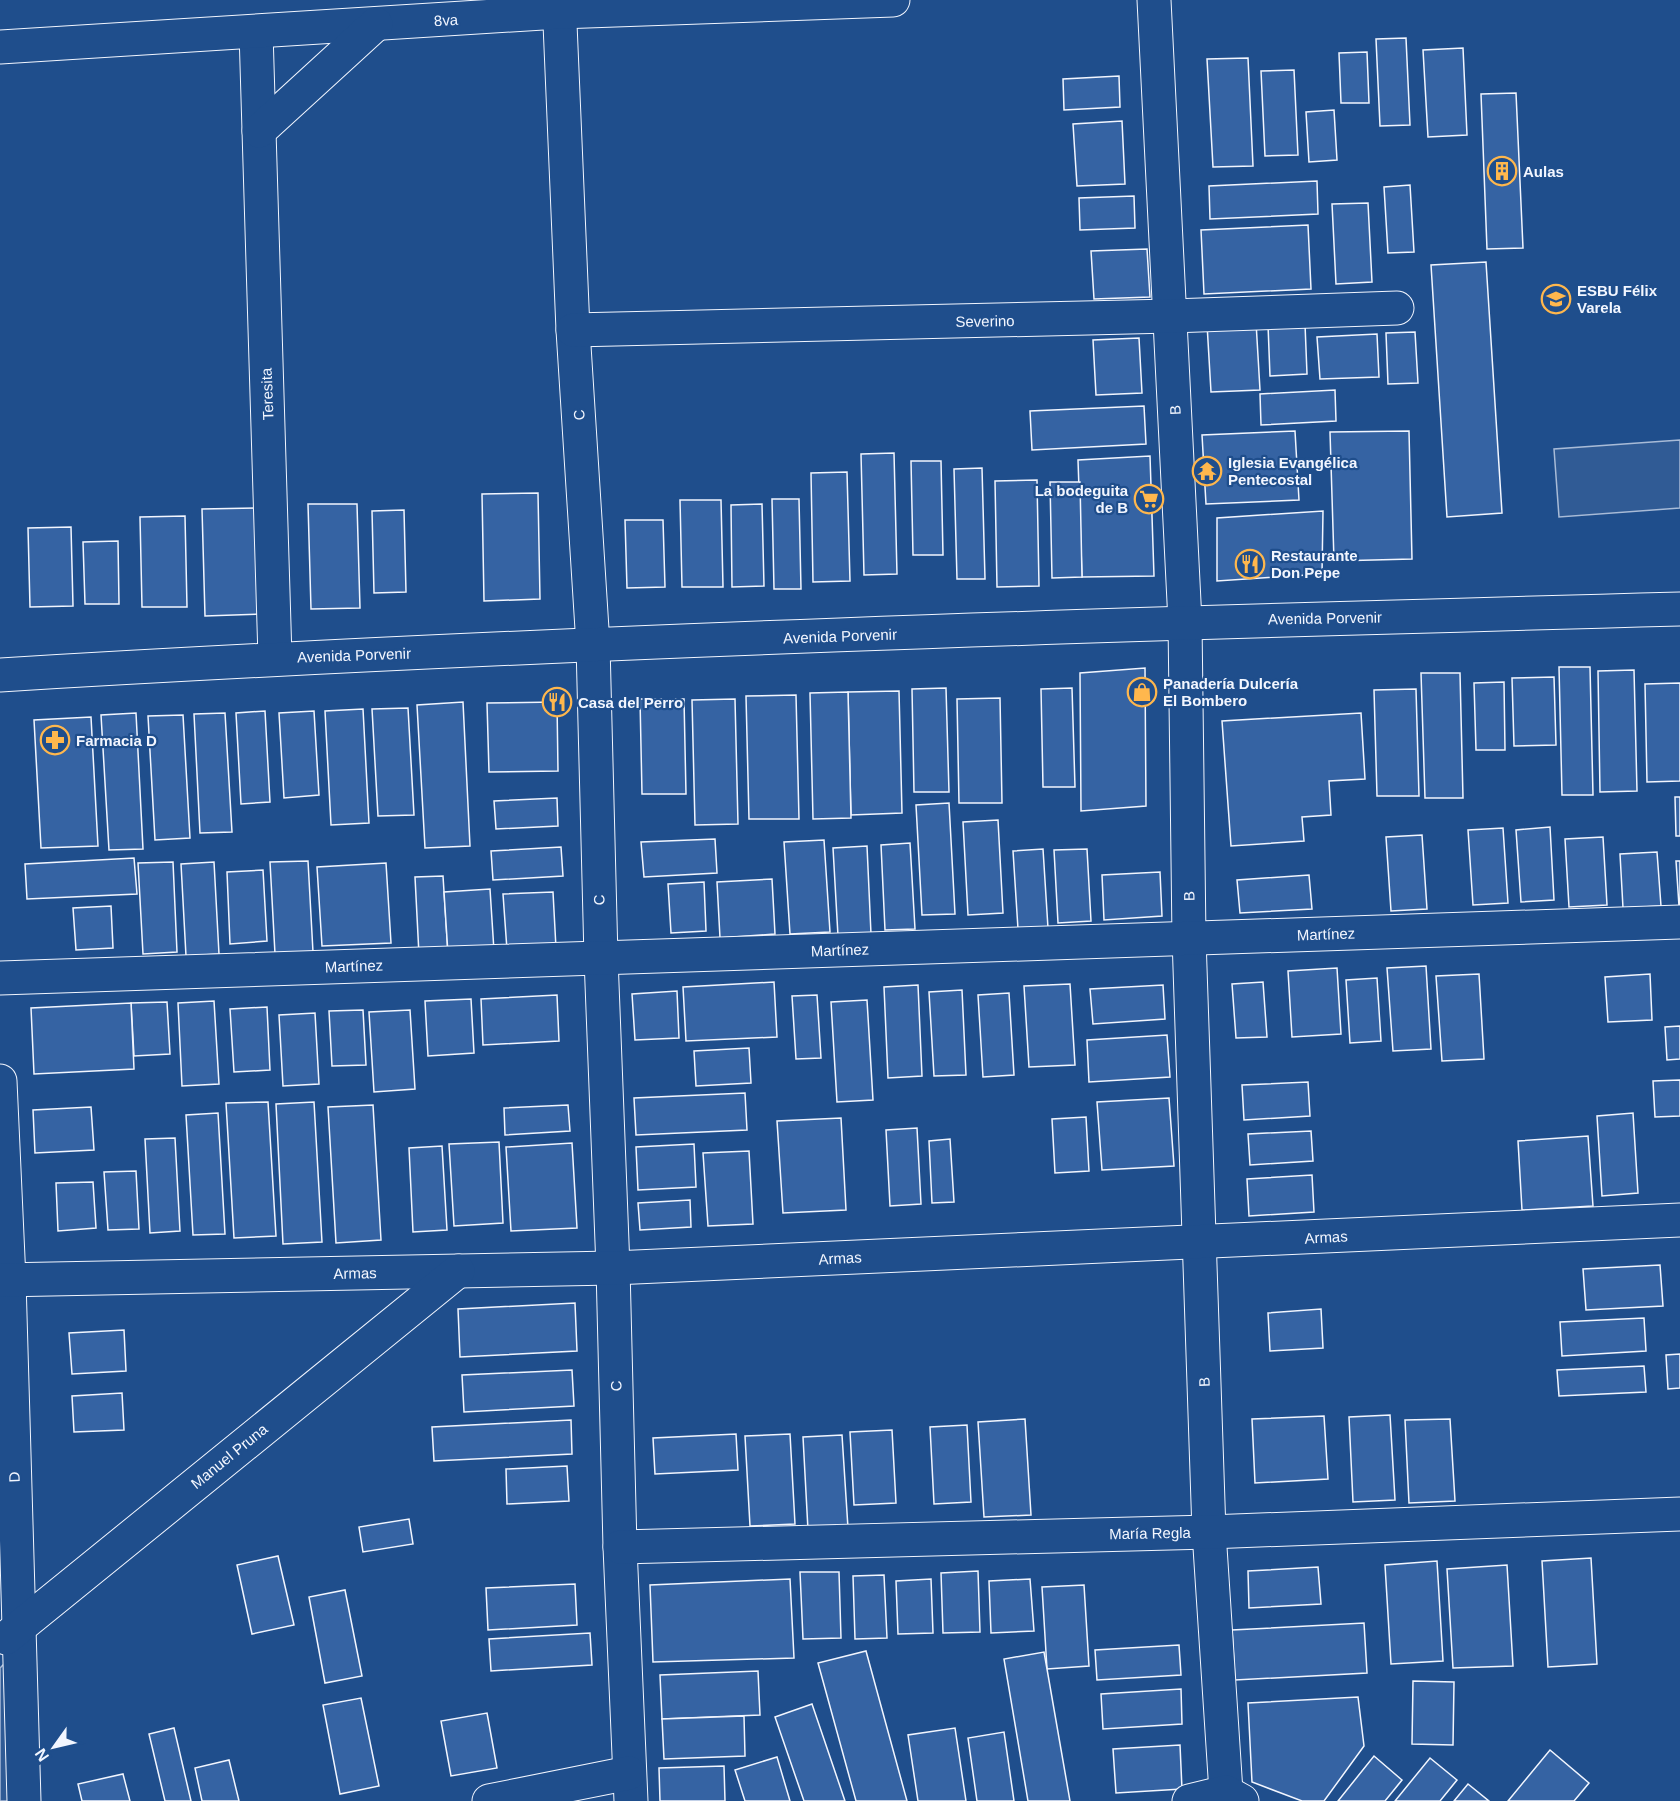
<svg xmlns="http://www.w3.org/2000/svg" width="1680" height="1801" viewBox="0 0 1680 1801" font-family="Arial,sans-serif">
<rect width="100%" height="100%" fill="#1f4e8c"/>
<g fill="#305b95" stroke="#a8bbd7" stroke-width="1.5">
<polygon points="1680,440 1680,508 1559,517 1554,449"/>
<polygon points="4,1664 11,1801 0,1801 0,1668"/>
</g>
<g fill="#3563a3" stroke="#f2f6ff" stroke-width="1.5">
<polygon points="1406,38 1410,125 1380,126 1376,39"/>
<polygon points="1463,48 1467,135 1428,137 1423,50"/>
<polygon points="1367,52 1369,103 1341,103 1339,53"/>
<polygon points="1248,58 1253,166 1213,167 1207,59"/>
<polygon points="1294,70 1298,155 1265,156 1261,71"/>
<polygon points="1119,76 1120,107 1064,110 1063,79"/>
<polygon points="1516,93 1523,248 1487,249 1481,94"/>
<polygon points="1334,110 1337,160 1309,162 1306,112"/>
<polygon points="1122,121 1125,184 1077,186 1073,124"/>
<polygon points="1317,181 1318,214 1210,219 1209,186"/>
<polygon points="1410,185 1414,252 1388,253 1384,187"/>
<polygon points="1134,196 1135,228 1080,230 1079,198"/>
<polygon points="1368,203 1372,282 1336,284 1332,204"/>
<polygon points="1308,225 1311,289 1204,294 1201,230"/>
<polygon points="1147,249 1150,297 1094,299 1091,251"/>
<polygon points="1486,262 1502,513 1447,517 1431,265"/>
<polygon points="1256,322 1260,390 1211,392 1207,324"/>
<polygon points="1305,324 1307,374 1270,376 1268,325"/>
<polygon points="1415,332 1418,383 1388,384 1386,333"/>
<polygon points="1377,334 1379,377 1320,379 1317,337"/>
<polygon points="1139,338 1142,393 1096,395 1093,340"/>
<polygon points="1335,390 1336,421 1261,425 1260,394"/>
<polygon points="1144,406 1146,444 1032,450 1030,411"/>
<polygon points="1295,431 1299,500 1206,504 1202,435"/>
<polygon points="1409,431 1412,559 1334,561 1330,432"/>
<polygon points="894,453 897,574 864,575 861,454"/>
<polygon points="1150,456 1154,576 1082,577 1078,460"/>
<polygon points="911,461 941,461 943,555 913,555"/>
<polygon points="982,468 985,579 957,579 954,469"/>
<polygon points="847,472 850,581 813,582 811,473"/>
<polygon points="1037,480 1039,586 997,587 995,481"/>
<polygon points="1050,482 1080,482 1082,577 1052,578"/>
<polygon points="538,493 540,599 484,601 482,494"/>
<polygon points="772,499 799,499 801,589 774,589"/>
<polygon points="680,500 721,500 723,587 682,587"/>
<polygon points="308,504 357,504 360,608 311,609"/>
<polygon points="762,504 764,586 732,587 731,505"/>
<polygon points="257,508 260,614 205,616 202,509"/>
<polygon points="404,510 406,592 374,593 372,511"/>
<polygon points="1323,511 1322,574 1217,581 1217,518"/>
<polygon points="185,516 187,607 142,607 140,517"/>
<polygon points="625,520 663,520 665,587 627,588"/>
<polygon points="71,527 73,606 30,607 28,528"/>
<polygon points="118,541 119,604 85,604 83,542"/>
<polygon points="1559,667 1590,667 1593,795 1562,795"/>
<polygon points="1145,668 1146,806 1081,811 1080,673"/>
<polygon points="1634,670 1637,791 1600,792 1598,671"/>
<polygon points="1421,673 1460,673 1463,798 1425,798"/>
<polygon points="1554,677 1556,745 1514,746 1512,678"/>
<polygon points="1504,682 1505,750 1476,750 1474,683"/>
<polygon points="1680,683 1680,781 1647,782 1645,684"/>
<polygon points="946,688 949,792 914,792 912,689"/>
<polygon points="1072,688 1075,787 1043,787 1041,689"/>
<polygon points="1416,689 1419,796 1377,796 1374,690"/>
<polygon points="899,691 902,813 851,815 848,692"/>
<polygon points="848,692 851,818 813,819 810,693"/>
<polygon points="796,695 799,819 749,819 746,696"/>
<polygon points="1000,698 1002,803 959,803 957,699"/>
<polygon points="640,699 684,699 686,794 642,794"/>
<polygon points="735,699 738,824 695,825 692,700"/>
<polygon points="463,702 470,846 425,848 417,705"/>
<polygon points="557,702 558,771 489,772 487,703"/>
<polygon points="408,708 414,815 378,816 372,709"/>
<polygon points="363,709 369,823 331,825 325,711"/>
<polygon points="265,711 270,802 241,804 236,713"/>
<polygon points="314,711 319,795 284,798 279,713"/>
<polygon points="136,713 143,849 109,850 101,715"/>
<polygon points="225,713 232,832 200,833 194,714"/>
<polygon points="1361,713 1365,779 1329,781 1331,815 1302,817 1304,841 1231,846 1222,721"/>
<polygon points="183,715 190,838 155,840 148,716"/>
<polygon points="91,717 98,846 41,848 34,720"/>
<polygon points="1675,797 1680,797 1680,836 1676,836"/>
<polygon points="557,798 558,826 496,829 494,801"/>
<polygon points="949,803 955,914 922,915 916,805"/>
<polygon points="998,820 1003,913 968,915 963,822"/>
<polygon points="1550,827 1554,900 1521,902 1516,830"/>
<polygon points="1503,828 1508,903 1473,905 1468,830"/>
<polygon points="1422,835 1427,909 1391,911 1386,837"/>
<polygon points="1603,837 1607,905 1569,907 1565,839"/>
<polygon points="715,839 717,873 644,877 641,842"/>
<polygon points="824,840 830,932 790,934 784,842"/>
<polygon points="910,843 915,929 885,930 881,845"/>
<polygon points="867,846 871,934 838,936 833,848"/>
<polygon points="561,847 563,876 493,880 491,851"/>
<polygon points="1043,849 1048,928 1018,929 1013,851"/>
<polygon points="1087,849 1091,921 1058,923 1054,850"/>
<polygon points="1657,852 1661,906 1623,908 1620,854"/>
<polygon points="134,858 137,894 27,899 25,864"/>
<polygon points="308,861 313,952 275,954 270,862"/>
<polygon points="1676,861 1680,861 1680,906 1679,906"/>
<polygon points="173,862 177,952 143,954 138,863"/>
<polygon points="214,862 219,954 186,956 181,864"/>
<polygon points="386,863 391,943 322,946 317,867"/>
<polygon points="263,870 267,941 230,944 227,872"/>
<polygon points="1160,872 1162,916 1104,920 1102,875"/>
<polygon points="1309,875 1312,909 1240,913 1237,880"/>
<polygon points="443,876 448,954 419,955 415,877"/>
<polygon points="772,879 775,934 720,938 717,882"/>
<polygon points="704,882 706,931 671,933 668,884"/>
<polygon points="490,889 494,951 448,954 444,892"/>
<polygon points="553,892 556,948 507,950 503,894"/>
<polygon points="111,906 113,948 76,950 73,908"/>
<polygon points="1426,966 1431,1049 1393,1051 1387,968"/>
<polygon points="1337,968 1341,1034 1292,1037 1288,971"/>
<polygon points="1479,974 1484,1059 1442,1061 1436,976"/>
<polygon points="1650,974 1652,1020 1608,1022 1605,977"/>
<polygon points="1377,978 1381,1041 1350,1043 1346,980"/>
<polygon points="774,982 777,1037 686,1041 683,987"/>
<polygon points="1263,982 1267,1037 1236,1038 1232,984"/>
<polygon points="1070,984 1075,1065 1029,1067 1024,986"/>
<polygon points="918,985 922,1076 888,1078 884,987"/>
<polygon points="1163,985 1165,1019 1093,1024 1090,989"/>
<polygon points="962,990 966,1075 934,1076 929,992"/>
<polygon points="677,991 679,1038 635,1040 632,994"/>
<polygon points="1009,993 1014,1075 983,1077 978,995"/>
<polygon points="557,995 559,1041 483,1045 481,999"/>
<polygon points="817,995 821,1058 796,1059 792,996"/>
<polygon points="471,999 474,1053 428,1056 425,1001"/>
<polygon points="867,1000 873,1100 837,1102 831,1002"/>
<polygon points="214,1001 219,1084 182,1086 178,1003"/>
<polygon points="167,1002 170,1054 134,1056 131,1003"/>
<polygon points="131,1003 134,1069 34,1074 31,1008"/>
<polygon points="267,1007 270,1070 234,1072 230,1009"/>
<polygon points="363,1010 366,1065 332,1066 329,1011"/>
<polygon points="410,1010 415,1089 374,1092 369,1012"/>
<polygon points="315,1013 319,1084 283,1086 279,1015"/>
<polygon points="1680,1026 1680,1059 1667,1060 1665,1027"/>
<polygon points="1167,1035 1170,1077 1089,1082 1087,1040"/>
<polygon points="749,1048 751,1083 696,1086 694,1051"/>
<polygon points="1680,1080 1680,1116 1655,1117 1653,1081"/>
<polygon points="1308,1082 1310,1116 1244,1120 1242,1085"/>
<polygon points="745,1093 747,1130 636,1135 634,1098"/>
<polygon points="1169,1098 1174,1166 1102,1170 1097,1102"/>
<polygon points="268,1102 276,1236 234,1238 226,1103"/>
<polygon points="314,1102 322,1242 283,1244 276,1104"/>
<polygon points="373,1105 381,1240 336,1243 328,1107"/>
<polygon points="568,1105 570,1131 505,1135 504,1108"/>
<polygon points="91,1107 94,1150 35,1153 33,1110"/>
<polygon points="218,1113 225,1234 193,1235 186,1115"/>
<polygon points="1633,1113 1638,1193 1602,1196 1597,1116"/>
<polygon points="1086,1117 1089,1171 1055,1173 1052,1119"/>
<polygon points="841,1118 846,1210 783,1213 777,1121"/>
<polygon points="917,1128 921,1204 890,1206 886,1130"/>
<polygon points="1311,1131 1313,1161 1250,1165 1248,1134"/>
<polygon points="1588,1136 1593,1206 1522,1210 1518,1141"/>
<polygon points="175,1138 180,1231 150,1233 145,1139"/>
<polygon points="950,1139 954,1202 932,1203 929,1141"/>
<polygon points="499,1142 503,1223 454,1226 449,1144"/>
<polygon points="572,1143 577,1228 511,1231 506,1147"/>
<polygon points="694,1144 696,1187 638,1190 636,1147"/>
<polygon points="442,1146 447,1230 413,1232 409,1148"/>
<polygon points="749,1151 753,1224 708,1226 703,1153"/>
<polygon points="136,1171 139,1229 108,1230 104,1172"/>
<polygon points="1312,1175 1314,1212 1249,1216 1247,1179"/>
<polygon points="93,1182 96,1228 58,1231 56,1183"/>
<polygon points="690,1200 691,1227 640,1230 638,1203"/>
<polygon points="1660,1265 1663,1306 1586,1310 1583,1269"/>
<polygon points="575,1303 577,1351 460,1357 458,1309"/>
<polygon points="1321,1309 1323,1348 1270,1351 1268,1313"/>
<polygon points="1644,1318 1646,1351 1562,1356 1560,1322"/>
<polygon points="124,1330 126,1371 72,1374 69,1333"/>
<polygon points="1680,1354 1680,1388 1668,1389 1666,1355"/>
<polygon points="1644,1366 1646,1392 1559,1396 1557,1370"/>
<polygon points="572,1370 574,1406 464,1412 462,1375"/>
<polygon points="122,1393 124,1430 74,1432 72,1396"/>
<polygon points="1390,1415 1395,1500 1353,1502 1349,1417"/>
<polygon points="1324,1416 1328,1479 1255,1483 1252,1419"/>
<polygon points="1025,1419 1031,1515 984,1517 978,1422"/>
<polygon points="1450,1419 1455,1501 1409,1503 1405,1420"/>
<polygon points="571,1420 572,1454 434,1461 432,1427"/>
<polygon points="967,1425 971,1502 934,1504 930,1427"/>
<polygon points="892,1430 896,1503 854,1505 850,1432"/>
<polygon points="736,1434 738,1470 655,1474 653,1438"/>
<polygon points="790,1434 795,1524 750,1526 745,1436"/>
<polygon points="842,1435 848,1528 808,1530 803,1437"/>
<polygon points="567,1466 569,1501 507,1504 506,1469"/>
<polygon points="409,1519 413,1544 363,1552 359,1527"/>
<polygon points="278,1556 294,1625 252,1634 237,1565"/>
<polygon points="1591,1558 1597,1664 1548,1667 1542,1561"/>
<polygon points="1437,1561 1443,1661 1391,1664 1385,1565"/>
<polygon points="1507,1565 1513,1666 1453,1668 1447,1569"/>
<polygon points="1318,1567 1321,1604 1249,1608 1248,1571"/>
<polygon points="978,1571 980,1632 943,1633 941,1573"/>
<polygon points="800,1572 839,1572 841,1638 803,1639"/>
<polygon points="884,1575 887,1638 855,1639 853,1576"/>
<polygon points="790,1579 794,1658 653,1662 650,1585"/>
<polygon points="931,1579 933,1633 898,1634 896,1581"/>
<polygon points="1030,1579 1034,1631 991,1633 989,1581"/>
<polygon points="575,1584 577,1625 488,1630 486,1588"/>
<polygon points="1084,1585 1089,1666 1047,1669 1042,1587"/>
<polygon points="345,1590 362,1676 325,1683 309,1597"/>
<polygon points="1364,1623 1367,1673 1235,1680 1232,1630"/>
<polygon points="590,1633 592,1665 491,1671 489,1639"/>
<polygon points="1179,1645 1181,1675 1097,1680 1095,1650"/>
<polygon points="866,1651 907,1801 856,1801 818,1663"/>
<polygon points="1044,1652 1047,1669 1070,1801 1028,1801 1004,1659"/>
<polygon points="758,1671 760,1715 662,1719 660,1675"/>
<polygon points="1413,1681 1454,1682 1453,1745 1412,1744"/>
<polygon points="1181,1689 1182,1724 1103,1729 1101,1694"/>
<polygon points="1358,1697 1364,1746 1324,1801 1302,1801 1252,1782 1248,1703"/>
<polygon points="361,1698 379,1786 340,1794 323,1705"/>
<polygon points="812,1704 845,1801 804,1801 775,1717"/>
<polygon points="487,1713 497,1768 451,1776 441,1721"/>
<polygon points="744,1716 745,1756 664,1759 662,1719"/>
<polygon points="174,1728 191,1801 165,1801 149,1734"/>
<polygon points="955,1728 966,1801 918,1801 908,1735"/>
<polygon points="1004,1732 1014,1801 977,1801 968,1738"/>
<polygon points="1180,1745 1182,1789 1116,1793 1113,1749"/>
<polygon points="1550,1750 1589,1783 1574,1801 1508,1801"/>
<polygon points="1374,1756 1402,1780 1385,1801 1338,1801"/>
<polygon points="777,1757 790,1801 745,1801 735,1770"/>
<polygon points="1430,1758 1457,1780 1440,1801 1395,1801"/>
<polygon points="229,1760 239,1801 202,1801 195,1768"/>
<polygon points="724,1766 725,1801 660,1801 659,1768"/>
<polygon points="123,1774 130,1801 82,1801 78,1784"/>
<polygon points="1468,1784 1489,1801 1454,1801"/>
</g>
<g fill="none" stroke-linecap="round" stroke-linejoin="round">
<g stroke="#f2f6ff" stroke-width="35">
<g id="minor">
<polyline points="559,0 573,330 593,645 601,958 613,1268 620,1547 631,1801"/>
<polyline points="1154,0 1185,622 1189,938 1209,1532 1226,1792"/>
<polyline points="256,32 275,658"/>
<polyline points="0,47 559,12 893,0"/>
<polyline points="259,131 376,24"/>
<polyline points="573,330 1171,316 1397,308"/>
<polyline points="0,978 1680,922"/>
<polyline points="0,1081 9,1280 24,1801"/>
<polyline points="0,1280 613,1268 1680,1220"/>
<polyline points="620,1547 1209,1532 1680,1514"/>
<polyline points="6,1638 458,1271"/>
<polyline points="489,1801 629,1773"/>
<polyline points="1189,1801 1226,1792 1242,1801"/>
</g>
</g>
<g stroke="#f2f6ff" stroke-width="35">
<path id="major" d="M0 675C559 641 1120 624 1680 609"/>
</g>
<use href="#minor" stroke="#1f4e8c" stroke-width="33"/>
<use href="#major" stroke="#1f4e8c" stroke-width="33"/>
</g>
<defs>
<g id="building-ring" transform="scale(1.5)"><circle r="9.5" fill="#1f4e8c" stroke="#ffb74d" stroke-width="1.5"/><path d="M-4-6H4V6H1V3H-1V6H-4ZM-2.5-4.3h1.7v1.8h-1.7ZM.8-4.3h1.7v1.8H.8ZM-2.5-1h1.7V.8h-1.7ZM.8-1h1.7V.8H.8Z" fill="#ffb74d"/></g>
<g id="school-ring" transform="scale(1.5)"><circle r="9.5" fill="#1f4e8c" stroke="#ffb74d" stroke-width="1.5"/><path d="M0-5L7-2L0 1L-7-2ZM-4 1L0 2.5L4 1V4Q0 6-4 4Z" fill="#ffb74d"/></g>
<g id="temple-ring" transform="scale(1.5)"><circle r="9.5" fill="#1f4e8c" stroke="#ffb74d" stroke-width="1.5"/><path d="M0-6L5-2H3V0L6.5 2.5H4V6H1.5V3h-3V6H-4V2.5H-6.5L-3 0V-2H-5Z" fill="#ffb74d"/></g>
<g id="supermarket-ring" transform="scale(1.5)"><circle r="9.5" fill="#1f4e8c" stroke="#ffb74d" stroke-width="1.5"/><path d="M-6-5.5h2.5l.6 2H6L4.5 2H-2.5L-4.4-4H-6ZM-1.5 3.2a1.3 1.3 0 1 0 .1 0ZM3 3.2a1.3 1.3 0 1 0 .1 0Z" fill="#ffb74d"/></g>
<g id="restaurant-ring" transform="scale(1.5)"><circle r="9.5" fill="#1f4e8c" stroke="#ffb74d" stroke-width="1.5"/><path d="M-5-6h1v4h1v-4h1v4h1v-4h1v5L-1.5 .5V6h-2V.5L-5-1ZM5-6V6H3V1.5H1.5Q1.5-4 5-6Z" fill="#ffb74d"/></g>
<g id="shop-ring" transform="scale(1.5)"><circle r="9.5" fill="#1f4e8c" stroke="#ffb74d" stroke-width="1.5"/><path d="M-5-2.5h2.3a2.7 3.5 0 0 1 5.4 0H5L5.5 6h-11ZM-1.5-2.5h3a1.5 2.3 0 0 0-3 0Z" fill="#ffb74d"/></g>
<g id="pharmacy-ring" transform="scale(1.5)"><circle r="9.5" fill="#1f4e8c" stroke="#ffb74d" stroke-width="1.5"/><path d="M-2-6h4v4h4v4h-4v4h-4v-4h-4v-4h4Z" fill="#ffb74d"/></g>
</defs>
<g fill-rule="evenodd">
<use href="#building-ring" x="1502" y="171"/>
<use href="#school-ring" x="1556" y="299"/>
<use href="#temple-ring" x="1207" y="471"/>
<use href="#supermarket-ring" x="1149" y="499"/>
<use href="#restaurant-ring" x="1250" y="564"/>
<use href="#shop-ring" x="1142" y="692"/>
<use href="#restaurant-ring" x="557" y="702"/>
<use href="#pharmacy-ring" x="55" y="740"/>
</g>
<g text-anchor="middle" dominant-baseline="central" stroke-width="4.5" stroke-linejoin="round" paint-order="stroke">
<g font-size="15" fill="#f2f6ff" stroke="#1f4e8c">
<text transform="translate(446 20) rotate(-4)">8va</text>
<text transform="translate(985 321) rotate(-1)">Severino</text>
<text transform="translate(267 394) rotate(-92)">Teresita</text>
<text transform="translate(1175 410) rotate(-93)">B</text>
<text transform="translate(579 415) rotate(-94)">C</text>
<text transform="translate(1325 618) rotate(-1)">Avenida Porvenir</text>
<text transform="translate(840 636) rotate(-2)">Avenida Porvenir</text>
<text transform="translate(354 655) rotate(-2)">Avenida Porvenir</text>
<text transform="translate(1189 896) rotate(-91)">B</text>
<text transform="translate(599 900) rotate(-91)">C</text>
<text transform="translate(1326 934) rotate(-2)">Martínez</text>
<text transform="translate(840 950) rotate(-2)">Martínez</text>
<text transform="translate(354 966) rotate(-2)">Martínez</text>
<text transform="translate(1326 1237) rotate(-3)">Armas</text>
<text transform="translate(840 1258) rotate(-3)">Armas</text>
<text transform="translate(355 1273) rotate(-1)">Armas</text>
<text transform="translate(1204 1382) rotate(-92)">B</text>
<text transform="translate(616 1386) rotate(-91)">C</text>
<text transform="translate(229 1456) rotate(-39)">Manuel Pruna</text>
<text transform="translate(14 1477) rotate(-92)">D</text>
<text transform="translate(1150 1533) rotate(-1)">María Regla</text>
</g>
<g font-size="15" font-weight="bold" fill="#f2f6ff" stroke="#1f4e8c" text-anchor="start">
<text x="1523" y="171">Aulas</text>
<text x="1577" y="290">ESBU Félix<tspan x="1577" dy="17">Varela</tspan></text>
<text x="1228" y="462">Iglesia Evangélica<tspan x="1228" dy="17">Pentecostal</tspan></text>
<text x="1128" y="490" text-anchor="end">La bodeguita<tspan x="1128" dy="17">de B</tspan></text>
<text x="1271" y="555">Restaurante<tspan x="1271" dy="17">Don Pepe</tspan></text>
<text x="1163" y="683">Panadería Dulcería<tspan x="1163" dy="17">El Bombero</tspan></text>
<text x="578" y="702">Casa del Perro</text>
<text x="76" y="740">Farmacia D</text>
</g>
</g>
<g transform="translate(54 1747) rotate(236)" stroke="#1f4e8c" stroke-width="4.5" paint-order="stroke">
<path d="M0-4.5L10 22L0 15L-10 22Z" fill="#f2f6ff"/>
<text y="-9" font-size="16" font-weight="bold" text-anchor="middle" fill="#f2f6ff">N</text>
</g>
</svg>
